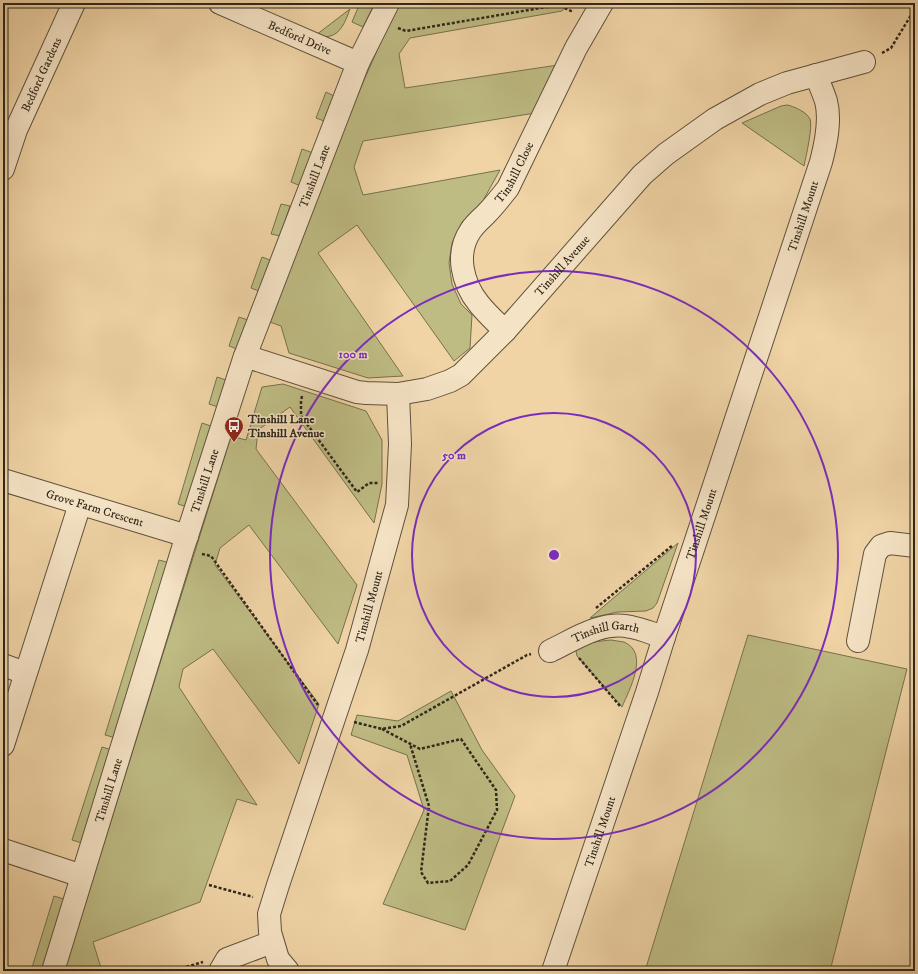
<svg xmlns="http://www.w3.org/2000/svg" width="918" height="974" viewBox="0 0 918 974" font-family="'IM FELL DW Pica',serif">
<rect width="100%" height="100%" fill="#f0d4a6"/>
<filter id="stains"><feTurbulence type="fractalNoise" baseFrequency=".005" numOctaves="4"/><feColorMatrix values="0 0 0 0 .2 0 0 0 0 .09 0 0 0 0 .02 0 0 0 .5 -.17"/></filter>
<radialGradient id="worn" r=".72"><stop offset=".6" stop-color="#630" stop-opacity="0"/><stop offset="1" stop-color="#630" stop-opacity=".3"/></radialGradient>
<g fill="#bebb83" stroke="#76714f">
<polygon points="360,3 375,3 363,27 352,22"/>
<path d="M399 3H568L562 11 410 38 399 54 405 88 558 65 535 113 363 141 354 167 363 195 500 170 480 206 462 222 452 243 449 263 452 284 461 304 472 315 470 348 454 361 357 225 318 253 403 376 368 378 289 353 281 326 270 322C310 215 349 107 399 3Z"/>
<path d="M350 9C344 25 338 42 316 35Z"/>
<polygon points="326,92 334,96 324,121 316,118"/>
<path d="M787 105C793 106 807 112 810 119 813 127 806 156 804 166L742 123 781 106Z"/>
<polygon points="302,149 313,153 301,186 291,182"/>
<polygon points="281,204 290,206 280,236 271,234"/>
<polygon points="262,257 270,260 259,291 251,288"/>
<polygon points="239,317 248,320 237,349 229,346"/>
<polygon points="217,377 226,380 218,407 209,404"/>
<polygon points="283,384 366,411 382,440 382,484 374,523 290,407 258,430 256,449 357,585 338,644 249,525 220,548 215,565 319,704 299,764 213,649 183,669 179,687 257,805 237,799 200,902 93,942 102,971 64,971 231,436 246,440 262,387"/>
<polygon points="202,423 211,426 187,507 178,504"/>
<polygon points="678,543 657,603 653,608 646,611 618,612 590,618"/>
<polygon points="159,560 170,563 116,738 105,735"/>
<polygon points="748,635 907,669 830,971 645,971"/>
<path d="M611 640C615 641 620 641 624 642 650 653 629 690 622 707L577 656 576 651C583 642 601 641 611 640Z"/>
<polygon points="451,691 482,750 515,796 465,930 383,904 424,810 407,755 351,735 357,715 398,721"/>
<polygon points="102,747 112,750 82,843 72,840"/>
<polygon points="54,896 64,899 41,971 31,971"/>
</g>
<g fill="none" stroke-linecap="round" stroke-linejoin="round">
<g stroke="#5f523e" stroke-width="24">
<g id="minor">
<path id="s1" d="M220 3 358 63"/>
<path id="s2" d="M3 169 16 130 74 3"/>
<path id="s3" d="M505 331C496 322 487 314 479 304 462 283 455 253 471 230 475 224 481 219 486 214 494 206 501 197 508 188L576 48 602 3"/>
<path id="s4" d="M245 356 357 392 366 393 398 394 427 389 450 381 461 375 505 331 642 175 666 154 715 119 760 94 787 83 864 62"/>
<path id="s5" d="M3 480 187 536"/>
<polyline points="858,641 875,554 881,546 890,543 915,546"/>
<path id="s6" d="M550 651C575 639 602 620 631 627 642 629 653 634 664 637"/>
<polyline points="3,665 25,673"/>
<polyline points="3,745 80,504"/>
<polyline points="3,850 82,876"/>
<path id="s7" d="M53 971 183 548 244 359 358 63 388 3"/>
<polyline points="220,971 227,959 272,942"/>
<path id="s8" d="M288 971 278 959 270 932 269 914 278 885 357 650 397 505 400 444 398 394"/>
<path id="s9" d="M553 971 647 692 664 637 821 162C826 143 831 120 826 101 823 92 819 83 816 75"/>
</g>
</g>
<g stroke="#2f271b" stroke-width="2.5" stroke-dasharray="3 2" stroke-linecap="butt">
<polyline points="398,28 406,31 558,5 573,12"/>
<polyline points="882,53 891,48 913,12 915,13"/>
<polyline points="302,396 301,401 301,416 357,492 369,483 379,483"/>
<polyline points="202,554 211,556 318,705"/>
<polyline points="596,608 673,545"/>
<polyline points="579,658 620,706"/>
<polyline points="354,722 382,729 401,726 527,655 531,654"/>
<polyline points="382,729 420,749 461,739 496,790 497,810 468,865 450,881 428,883 421,872 429,806 410,744"/>
<polyline points="209,885 253,897"/>
<polyline points="172,971 203,962"/>
</g>
<use href="#minor" stroke="#f5e3c5" stroke-width="22"/>
</g>
<g fill="none" stroke="#7b2cbf" stroke-width="2">
<circle cx="554" cy="555" r="142"/>
<circle cx="554" cy="555" r="284"/>
</g>
<defs>
<g id="bus-pin" transform="scale(1)"><path d="M0 17L-7.5 6A9.5 9.5 0 1 1 7.5 6Z" fill="#8f2418" stroke="#f5e3c5"/><path d="M-5-6H5V4H4V6H2V4H-2V6H-4V4H-5ZM-3.5-4V0h7V-4ZM-3.5 1.2v1.5H-2V1.2ZM2 1.2v1.5H3.5V1.2Z" fill="#fff"/></g>
</defs>
<g fill-rule="evenodd">
<use href="#bus-pin" x="234" y="426"/>
</g>
<g text-anchor="middle" dominant-baseline="central" stroke-width="3" stroke-linejoin="round" paint-order="stroke">
<g font-size="12" fill="#2f271b" stroke="#f5e3c5">
<text stroke="none"><textPath href="#s1" startOffset="87">Bedford Drive</textPath></text>
<text stroke="none"><textPath href="#s2" startOffset="102">Bedford Gardens</textPath></text>
<text stroke="none"><textPath href="#s3" startOffset="190">Tinshill Close</textPath></text>
<text stroke="none"><textPath href="#s7" startOffset="837">Tinshill Lane</textPath></text>
<text stroke="none"><textPath href="#s9" startOffset="795">Tinshill Mount</textPath></text>
<text stroke="none"><textPath href="#s4" startOffset="374">Tinshill Avenue</textPath></text>
<text stroke="none"><textPath href="#s7" startOffset="513">Tinshill Lane</textPath></text>
<text stroke="none"><textPath href="#s5" startOffset="96">Grove Farm Crescent</textPath></text>
<text stroke="none"><textPath href="#s9" startOffset="471">Tinshill Mount</textPath></text>
<text stroke="none"><textPath href="#s8" startOffset="385">Tinshill Mount</textPath></text>
<text stroke="none"><textPath href="#s6" startOffset="60">Tinshill Garth</textPath></text>
<text stroke="none"><textPath href="#s7" startOffset="189">Tinshill Lane</textPath></text>
<text stroke="none"><textPath href="#s9" startOffset="147">Tinshill Mount</textPath></text>
</g>
<g font-size="12" font-weight="bold" fill="#2f271b" stroke="#f5e3c5" text-anchor="start">
<text x="248" y="419">Tinshill Lane<tspan x="248" dy="14">Tinshill Avenue</tspan></text>
</g>
</g>
<circle cx="554" cy="555" r="6" fill="#7b2cbf" stroke="#f5e3c5" stroke-width="2"/>
<g font-size="12" text-anchor="middle" font-weight="bold" fill="#7b2cbf" stroke="#f5e3c5" stroke-width="3" stroke-linejoin="round" paint-order="stroke">
<text x="353" y="358">100 m</text>
<text x="454" y="459">50 m</text>
</g>
<rect width="918" height="974" fill="none" stroke="#f0d4a6" stroke-width="16"/>
<rect x="4" y="4" width="910" height="966" fill="none" stroke="#2f271b" stroke-width="2"/>
<rect x="8" y="8" width="902" height="958" fill="none" stroke="#2f271b"/>
<rect width="100%" height="100%" filter="url(#stains)"/>
<rect width="100%" height="100%" fill="url(#worn)"/>
</svg>
